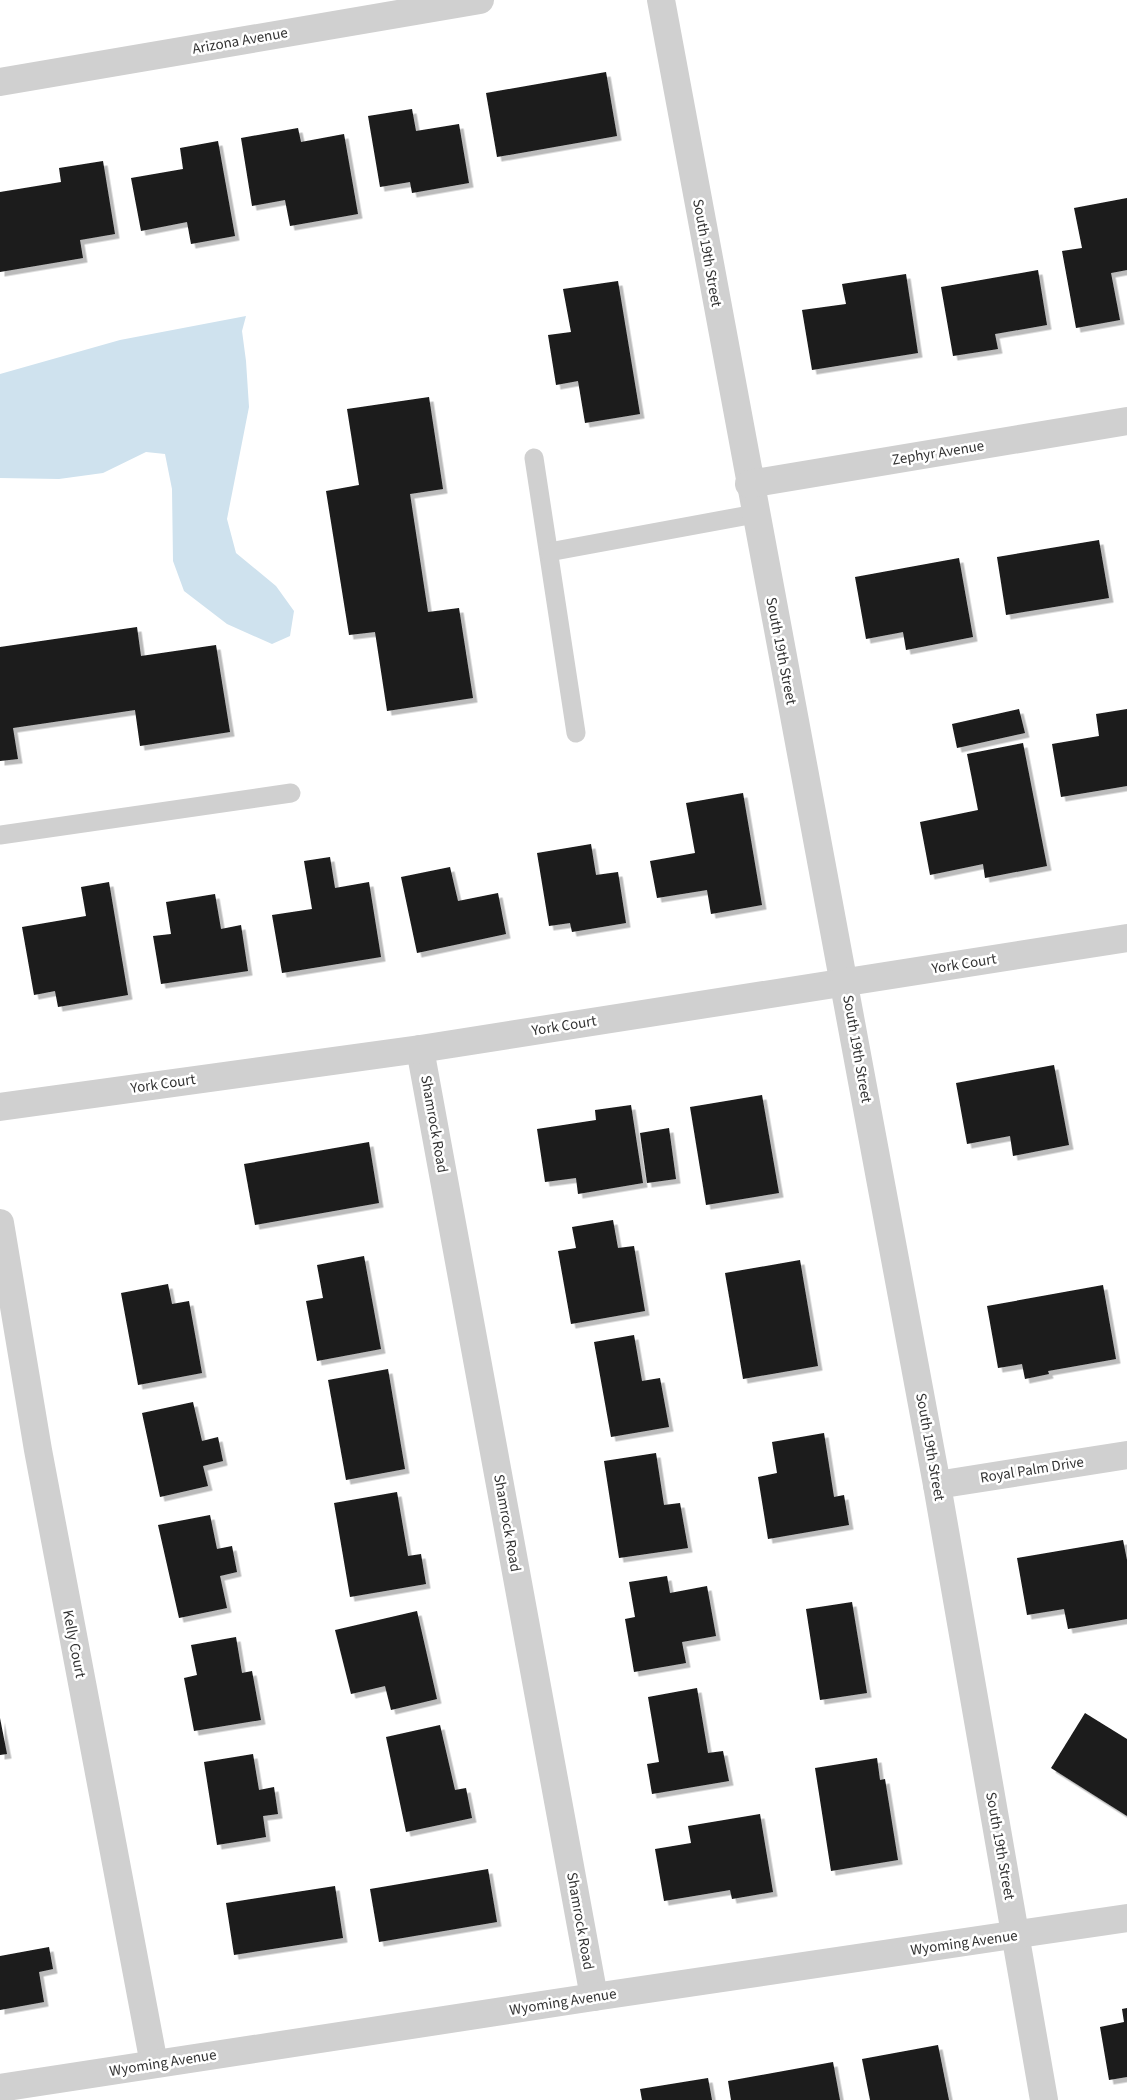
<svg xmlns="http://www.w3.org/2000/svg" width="1127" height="2100" viewBox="0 0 1127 2100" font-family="'Source Sans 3',sans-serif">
<defs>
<filter id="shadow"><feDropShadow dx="4.5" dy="4.5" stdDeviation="0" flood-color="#0004"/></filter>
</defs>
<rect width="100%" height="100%" fill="#fff"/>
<polygon fill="#cfe2ee" points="246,316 242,331 246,361 249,407 227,519 236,553 276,586 294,611 290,636 272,644 227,624 184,591 173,561 172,489 165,454 146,452 103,473 59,479 0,478 0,374 120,340"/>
<g fill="#1a1a1a" filter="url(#shadow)">
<polygon points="606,72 617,136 497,157 486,93"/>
<polygon points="412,109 416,131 459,124 469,183 412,193 410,182 380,187 368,116"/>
<polygon points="298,128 301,142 344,134 358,214 290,226 285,200 252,206 241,138"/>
<polygon points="218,141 235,236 191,244 187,222 141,231 131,178 183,169 180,148"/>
<polygon points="103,161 115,234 80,240 83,258 0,272 0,192 61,182 59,168"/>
<polygon points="1127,198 1127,270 1111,273 1120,320 1076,328 1062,251 1082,248 1074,208"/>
<polygon points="1038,270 1047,325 995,334 998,349 953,356 941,287"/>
<polygon points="906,274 918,353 812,370 802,310 846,304 842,284"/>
<polygon points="618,281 640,414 585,423 578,381 556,385 548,335 571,332 563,289"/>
<polygon points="429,397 443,489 410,494 428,612 459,608 473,698 387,711 375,632 349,635 326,491 359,485 347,409"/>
<polygon points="1099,540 1109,598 1006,615 997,557"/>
<polygon points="959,558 973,637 906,650 903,632 866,639 855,577"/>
<polygon points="137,627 141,656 216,645 230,732 140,746 135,710 13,728 18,759 0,761 0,647"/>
<polygon points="1019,709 1025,733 957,748 952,724"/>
<polygon points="1127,709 1127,786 1061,797 1052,744 1099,736 1096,714"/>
<polygon points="1023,743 1047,866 985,878 983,864 930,875 920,822 978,810 967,754"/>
<polygon points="743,793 762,905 711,914 707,890 657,898 650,861 695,853 686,803"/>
<polygon points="591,844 596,875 618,872 626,923 572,932 570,923 549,926 537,853"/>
<polygon points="330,857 335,888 369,882 381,957 282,973 272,915 312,909 304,861"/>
<polygon points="450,867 458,901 498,893 506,934 417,953 401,877"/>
<polygon points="109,882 128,995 58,1007 55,991 34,995 22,927 86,916 81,887"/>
<polygon points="215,894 221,929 241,925 248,971 161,984 153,936 171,934 166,902"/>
<polygon points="1054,1065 1069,1145 1013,1156 1010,1136 967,1144 956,1083"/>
<polygon points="762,1095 779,1193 706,1205 690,1107"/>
<polygon points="631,1105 643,1183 578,1194 576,1178 545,1182 537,1129 596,1120 595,1110"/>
<polygon points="669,1128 676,1179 647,1183 640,1133"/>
<polygon points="369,1142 379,1203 255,1225 244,1164"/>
<polygon points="613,1220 618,1248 634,1246 645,1311 571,1324 558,1251 576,1248 572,1227"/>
<polygon points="364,1256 381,1349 317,1361 306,1301 323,1298 317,1265"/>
<polygon points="800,1260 818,1366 743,1379 725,1273"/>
<polygon points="168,1284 172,1304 189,1301 202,1373 138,1385 121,1293"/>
<polygon points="1103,1285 1116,1359 1048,1371 1049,1374 1025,1379 1022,1364 998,1368 987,1306"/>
<polygon points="634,1335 642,1381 660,1378 669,1427 611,1437 594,1342"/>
<polygon points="388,1369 405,1469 346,1480 328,1380"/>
<polygon points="193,1402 202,1441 218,1437 223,1461 203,1466 208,1486 160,1497 142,1413"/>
<polygon points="824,1433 834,1497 844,1495 849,1525 768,1539 758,1477 777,1473 772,1442"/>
<polygon points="656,1453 664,1505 680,1503 688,1548 619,1558 604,1461"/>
<polygon points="397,1492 408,1556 421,1554 426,1584 350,1597 334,1503"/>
<polygon points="210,1515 217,1549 232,1546 237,1572 220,1576 227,1608 179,1618 158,1525"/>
<polygon points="1123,1540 1127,1560 1127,1619 1068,1629 1064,1609 1027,1615 1017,1558"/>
<polygon points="667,1576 670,1593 707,1586 716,1636 682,1642 686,1663 634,1672 625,1619 635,1617 629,1582"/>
<polygon points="852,1602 867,1693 820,1700 806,1609"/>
<polygon points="417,1611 437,1699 391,1710 385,1686 351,1694 335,1630"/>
<polygon points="236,1637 242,1673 252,1671 261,1720 194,1731 184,1678 197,1675 191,1645"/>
<polygon points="697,1688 708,1753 723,1751 729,1781 652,1794 647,1764 659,1762 648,1697"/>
<polygon points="1085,1713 1127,1739 1127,1816 1051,1768"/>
<polygon points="0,1718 7,1754 0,1755"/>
<polygon points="440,1725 455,1790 466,1788 472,1818 406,1832 386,1737"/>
<polygon points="253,1754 259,1790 274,1787 278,1814 263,1816 266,1837 217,1845 204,1762"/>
<polygon points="877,1758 880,1780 885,1779 898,1860 831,1871 815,1768"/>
<polygon points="760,1814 773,1892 732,1899 730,1890 664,1901 655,1849 691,1843 688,1826"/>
<polygon points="488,1869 497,1922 379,1942 370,1889"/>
<polygon points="335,1886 343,1938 234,1955 226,1903"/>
<polygon points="49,1947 53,1969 39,1972 44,2002 0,2010 0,1956"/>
<polygon points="1127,2008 1127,2077 1109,2080 1100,2027 1124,2022 1122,2009"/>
<polygon points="938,2045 949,2100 870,2100 862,2059"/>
<polygon points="833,2062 840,2100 731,2100 728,2081"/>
<polygon points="708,2078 712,2100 642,2100 640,2089"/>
</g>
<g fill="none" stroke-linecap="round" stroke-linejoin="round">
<g stroke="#d0d0d0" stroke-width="19">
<polyline points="534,458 576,733"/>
<polyline points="549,552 755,514"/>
<polyline points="0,835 291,793"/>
</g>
<g stroke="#d0d0d0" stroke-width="28">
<polyline points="661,0 937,1485 1044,2100"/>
<polyline points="0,82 480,0"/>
<polyline points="749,484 1127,421"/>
<polyline points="420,1049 594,1997"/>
<polyline points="0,1107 420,1049 1127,938"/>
<polyline points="0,1223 38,1450 154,2064"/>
<polyline points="937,1485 1127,1455"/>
<polyline points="0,2088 594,1997 1127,1918"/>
</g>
</g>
<g text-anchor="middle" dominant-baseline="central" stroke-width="5" stroke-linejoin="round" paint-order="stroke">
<g font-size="15" fill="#333" stroke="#fff">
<text transform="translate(240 41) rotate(-10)">Arizona Avenue</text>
<text transform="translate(707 253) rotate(80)">South 19th Street</text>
<text transform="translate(938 453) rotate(-9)">Zephyr Avenue</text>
<text transform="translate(781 651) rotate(79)">South 19th Street</text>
<text transform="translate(964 964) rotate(-9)">York Court</text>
<text transform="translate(564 1026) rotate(-9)">York Court</text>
<text transform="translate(857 1049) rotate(80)">South 19th Street</text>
<text transform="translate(163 1084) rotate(-8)">York Court</text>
<text transform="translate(434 1124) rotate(80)">Shamrock Road</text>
<text transform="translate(930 1447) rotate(80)">South 19th Street</text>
<text transform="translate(1032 1470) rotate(-9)">Royal Palm Drive</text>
<text transform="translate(507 1523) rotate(80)">Shamrock Road</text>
<text transform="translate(74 1644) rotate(79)">Kelly Court</text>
<text transform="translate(1000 1846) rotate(80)">South 19th Street</text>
<text transform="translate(580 1921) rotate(80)">Shamrock Road</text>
<text transform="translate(964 1943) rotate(-8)">Wyoming Avenue</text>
<text transform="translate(563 2002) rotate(-9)">Wyoming Avenue</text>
<text transform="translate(163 2063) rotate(-9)">Wyoming Avenue</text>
</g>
</g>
</svg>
